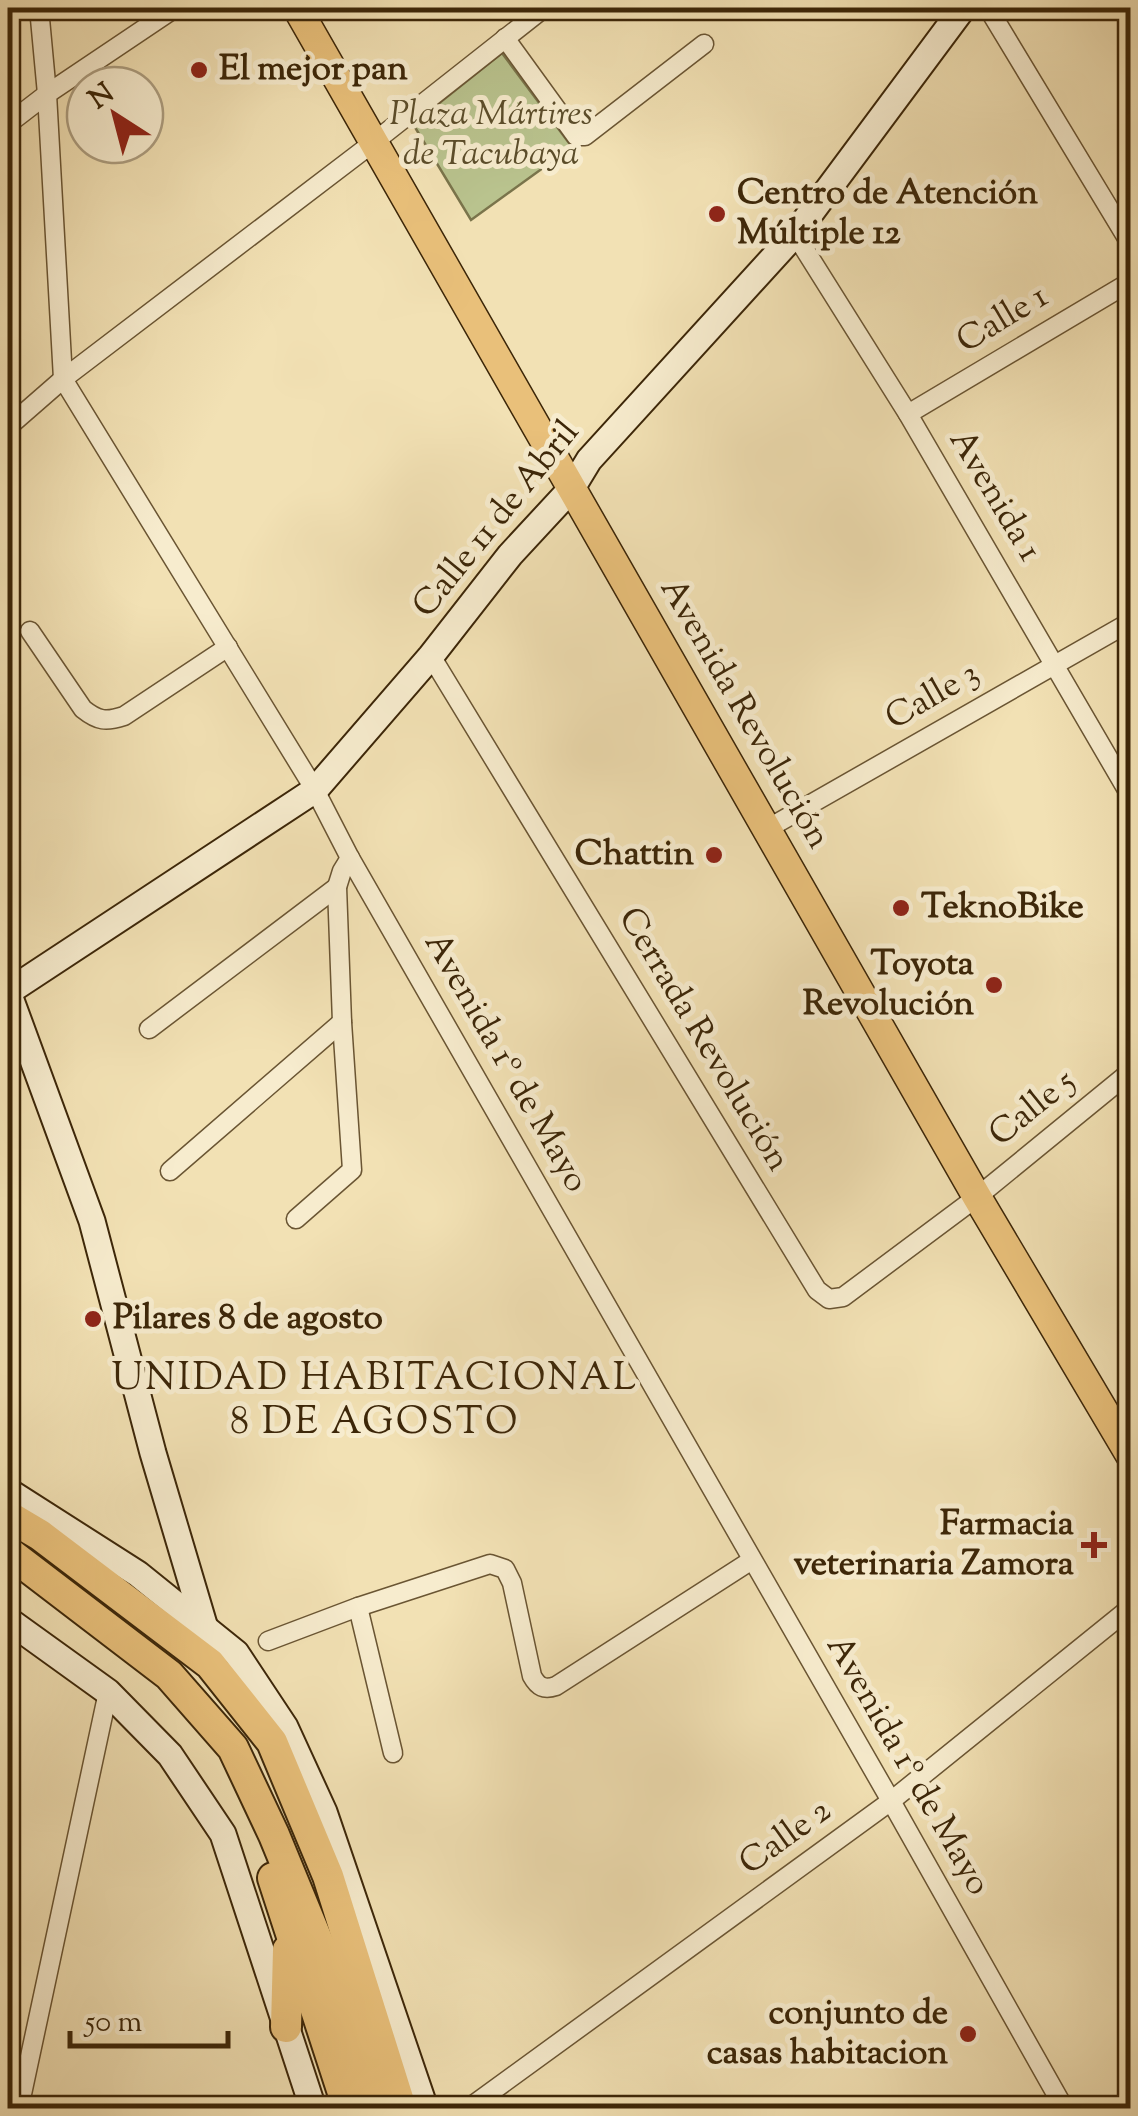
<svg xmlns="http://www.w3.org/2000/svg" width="1138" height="2116" viewBox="0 0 1138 2116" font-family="'Sorts Mill Goudy',serif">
<rect width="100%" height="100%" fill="#f2e1b4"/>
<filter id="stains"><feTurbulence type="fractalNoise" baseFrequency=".002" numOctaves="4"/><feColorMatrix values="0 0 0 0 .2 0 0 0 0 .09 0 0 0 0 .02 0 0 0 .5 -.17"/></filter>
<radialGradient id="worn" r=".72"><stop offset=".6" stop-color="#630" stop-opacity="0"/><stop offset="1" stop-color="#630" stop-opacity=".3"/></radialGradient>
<polygon fill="#b9c38e" stroke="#7a744b" stroke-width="2.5" points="502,53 572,147 471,220 413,124"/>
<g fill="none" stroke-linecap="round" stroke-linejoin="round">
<g stroke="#6a5533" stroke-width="21">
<g id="street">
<polyline points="39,8 47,94 63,379 315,790 350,858 891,1801 1064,2108"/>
<polyline points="988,8 1130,243"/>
<polyline points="505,38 576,136 585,136 704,44"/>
<polyline points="8,124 47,94 175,8"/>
<polyline points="795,234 908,414 1130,795"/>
<polyline points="908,414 1130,282"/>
<polyline points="8,427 63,379 374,142 544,8"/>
<path d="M30 631 83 709C98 721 106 722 124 716L228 647"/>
<polyline points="431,656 817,1290 829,1299 843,1297 977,1197 1130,1072"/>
<polyline points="767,829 1130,622"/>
<polyline points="149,1029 337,887"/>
<polyline points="170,1171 342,1022"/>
<polyline points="296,1219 352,1170 342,1022 337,887 342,871 350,858"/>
<polyline points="358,1607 393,1753"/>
<path d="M268 1641 358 1607 490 1564 505 1569 512 1583 532 1676C538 1687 544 1690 556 1686L752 1560"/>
<polyline points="19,2108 108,1692"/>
<polyline points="469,2108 891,1801 1130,1608"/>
</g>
</g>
<g stroke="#3c2608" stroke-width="29">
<g id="secondary">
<polyline points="8,992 315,790 431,656 510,555 572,488 589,460 795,234 963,8"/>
<polyline points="8,992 92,1221 153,1453 205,1628"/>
<polyline points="8,1491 138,1574 236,1653 285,1727 324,1812 425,2108"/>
<polyline points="8,1620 108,1692 170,1755 223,1834 313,2108"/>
</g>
</g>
<g stroke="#3c2608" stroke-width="31">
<polyline id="primary" points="297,8 977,1197 1130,1455"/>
</g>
<g stroke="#3c2608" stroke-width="34">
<g id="highway">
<polyline points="8,1516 40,1535 210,1664 272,1742 328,1876 401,2108"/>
<polyline points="8,1552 169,1675 233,1748 274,1835 325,1959 372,2108"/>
<polyline points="273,1878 348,2108"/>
<polyline points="286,2027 288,1950"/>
</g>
</g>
<use href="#street" stroke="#f7ecce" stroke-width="18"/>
<use href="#secondary" stroke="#f7ecce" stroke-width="25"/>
<use href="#primary" stroke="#e9c07a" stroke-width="28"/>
<use href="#highway" stroke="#e9c07a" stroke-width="30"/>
</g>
<g fill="#8f2418" stroke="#f7ecce" stroke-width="4">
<circle cx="199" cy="70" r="10"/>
<circle cx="717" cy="214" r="10"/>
<circle cx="714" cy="855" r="10"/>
<circle cx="901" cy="908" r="10"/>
<circle cx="994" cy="985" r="10"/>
<circle cx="93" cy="1319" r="10"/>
<path d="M1089 1530h10v10h10v10h-10v10h-10v-10h-10v-10h10z"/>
<circle cx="968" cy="2034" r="10"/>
</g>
<g text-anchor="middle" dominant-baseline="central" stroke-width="10" stroke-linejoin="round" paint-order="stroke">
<g font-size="35" font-weight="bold" fill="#3c2608" stroke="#f7ecce" text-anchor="start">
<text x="219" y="70">El mejor pan</text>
<text x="737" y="194">Centro de Atención<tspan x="737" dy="40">Múltiple 12</tspan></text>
<text x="694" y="855" text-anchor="end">Chattin</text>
<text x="921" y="908">TeknoBike</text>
<text x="974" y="965" text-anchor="end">Toyota<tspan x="974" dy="40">Revolución</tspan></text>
<text x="113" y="1319">Pilares 8 de agosto</text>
<text x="1074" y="1525" text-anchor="end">Farmacia<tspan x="1074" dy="40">veterinaria Zamora</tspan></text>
<text x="948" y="2014" text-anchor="end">conjunto de<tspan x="948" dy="40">casas habitacion</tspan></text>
</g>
<g font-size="35" font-style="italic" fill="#5b4d2a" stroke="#f7ecce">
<text x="491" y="115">Plaza Mártires<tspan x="491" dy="40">de Tacubaya</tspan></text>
</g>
<g font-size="35" fill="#3c2608" stroke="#f7ecce">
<text transform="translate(1003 320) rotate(-31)">Calle 1</text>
<text transform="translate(994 496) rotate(59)">Avenida 1</text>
<text transform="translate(497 520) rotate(-51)">Calle 11 de Abril</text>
<text transform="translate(933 697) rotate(-30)">Calle 3</text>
<text transform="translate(744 714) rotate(60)">Avenida Revolución</text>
<text transform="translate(703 1040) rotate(59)">Cerrada Revolución</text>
<text transform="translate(505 1063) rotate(60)">Avenida 1º de Mayo</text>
<text transform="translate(1033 1109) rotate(-39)">Calle 5</text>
<text transform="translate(907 1766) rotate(60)">Avenida 1º de Mayo</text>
<text transform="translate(786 1838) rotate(-36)">Calle 2</text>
</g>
<g font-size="38" letter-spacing="2.5" fill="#3c2608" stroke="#f7ecce">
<text x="375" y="1380">UNIDAD HABITACIONAL<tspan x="375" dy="44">8 DE AGOSTO</tspan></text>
</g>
</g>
<rect width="1138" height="2116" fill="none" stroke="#f2e1b4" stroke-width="40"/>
<rect x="10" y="10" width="1118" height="2096" fill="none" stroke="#3c2608" stroke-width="5"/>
<rect x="20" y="20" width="1098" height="2076" fill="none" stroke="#3c2608" stroke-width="2.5"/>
<g transform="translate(115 115) rotate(324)"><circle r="48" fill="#f7ecce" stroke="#ac9d7f" stroke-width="2.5"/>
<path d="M0-8L18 38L0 25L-18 38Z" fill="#8f2418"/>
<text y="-15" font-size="28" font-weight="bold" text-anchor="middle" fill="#3c2608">N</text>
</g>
<path d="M70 2031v15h158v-15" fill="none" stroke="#3c2608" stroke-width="5"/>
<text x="85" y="2031" font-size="30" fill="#3c2608" stroke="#f7ecce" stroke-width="8" paint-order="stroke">50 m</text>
<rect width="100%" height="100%" filter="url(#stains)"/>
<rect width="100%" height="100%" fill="url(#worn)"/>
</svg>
